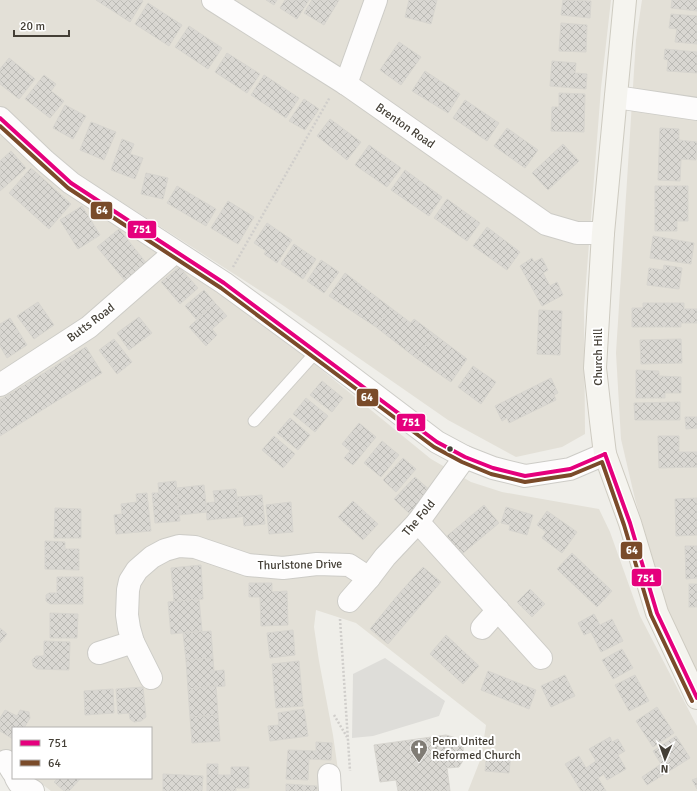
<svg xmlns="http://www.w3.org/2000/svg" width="697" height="791" viewBox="0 0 697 791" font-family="Signika,sans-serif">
<defs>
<pattern id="building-cross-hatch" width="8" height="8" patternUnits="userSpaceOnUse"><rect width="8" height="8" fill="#d9d7d2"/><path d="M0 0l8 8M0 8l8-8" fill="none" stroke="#bbbab5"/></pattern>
</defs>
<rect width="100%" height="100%" fill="#efeee9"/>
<g fill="#e3e0d7">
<polygon points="0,0 611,0 601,88 584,308 585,434 562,447 516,457 448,420 281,304 78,174 0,107"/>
<polygon points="642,0 697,0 697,677 677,640 635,499 621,439 616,353 636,40"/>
<polygon points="0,131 312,362 431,459 471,482 502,492 599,509 610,532 640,616 697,726 697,791 468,791 481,758 486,725 356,623 316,610 314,627 319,661 333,735 341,791 51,791 34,778 151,778 151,728 13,728 13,761 0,761"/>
</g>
<polygon fill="#deddd9" points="385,658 445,701 439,716 373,736 352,738 353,674"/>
<g fill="url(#building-cross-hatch)" stroke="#d7d5cf">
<polygon points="96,0 142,0 143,1 130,22"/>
<polygon points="266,0 277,0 274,5"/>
<polygon points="285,0 309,0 297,19 280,8"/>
<polygon points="312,0 339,0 324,25 304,13"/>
<polygon points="409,0 437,0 431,24 405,17"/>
<polygon points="563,0 591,1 590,18 561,15"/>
<polygon points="672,0 697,0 697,11 671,8"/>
<polygon points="148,3 182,25 169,46 135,24"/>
<polygon points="671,14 697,16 697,44 675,42 677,29 669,28"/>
<polygon points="561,23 587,25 586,52 559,51"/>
<polygon points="189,26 222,48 208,69 175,47"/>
<polygon points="399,42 421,57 401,85 380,70"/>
<polygon points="665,49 697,52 697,73 667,71 668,60 664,59"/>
<polygon points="227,53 260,74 247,93 215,72"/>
<polygon points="9,58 35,79 19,99 0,84 0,69"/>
<polygon points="552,61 576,63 575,73 587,74 586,89 550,86"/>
<polygon points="425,71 460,94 448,113 412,91"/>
<polygon points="44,75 56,84 51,91 64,101 50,118 25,99"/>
<polygon points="264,75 299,98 286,118 251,95"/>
<polygon points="559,93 585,94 584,132 551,131 552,107 559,107"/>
<polygon points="304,99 319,109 305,130 289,121"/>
<polygon points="465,100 499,123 487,141 453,118"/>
<polygon points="65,105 86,116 73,139 53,128"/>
<polygon points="330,119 361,142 347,160 317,136"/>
<polygon points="91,122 116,132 104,160 80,150"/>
<polygon points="507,128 538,150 525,168 494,146"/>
<polygon points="660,128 679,129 679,140 697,142 696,160 681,159 680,181 658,180"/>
<polygon points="122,139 134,144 130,154 143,158 135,179 111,170"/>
<polygon points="563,144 579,161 548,190 532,173"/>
<polygon points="369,145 401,168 387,187 355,165"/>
<polygon points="11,151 26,168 0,191 0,161"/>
<polygon points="31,168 71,204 49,229 9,193"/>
<polygon points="405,170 442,197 429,216 391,190"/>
<polygon points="146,173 168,178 163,199 141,194"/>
<polygon points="177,186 216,209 206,226 167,203"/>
<polygon points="655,186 688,186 688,221 677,221 677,231 655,231"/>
<polygon points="447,199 480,223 467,241 434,218"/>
<polygon points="228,201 254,217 238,244 211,228"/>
<polygon points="82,206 100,235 78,249 60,220"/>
<polygon points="267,223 292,240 277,263 264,254 266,251 254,243"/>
<polygon points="487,227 520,252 507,270 473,246"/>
<polygon points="119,229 147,264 126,282 97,247"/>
<polygon points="653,236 694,243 691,264 650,258"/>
<polygon points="294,244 316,259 303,279 281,264"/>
<polygon points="532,258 534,262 542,258 548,270 543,273 550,286 557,282 563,295 542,306 520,266"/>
<polygon points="321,260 339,272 324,293 307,281"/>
<polygon points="664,265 682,268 679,289 647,285 649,268 663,270"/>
<polygon points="179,267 198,288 180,304 161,282"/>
<polygon points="345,273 391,308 376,327 329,296"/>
<polygon points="204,290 215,303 196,319 185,306"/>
<polygon points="38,302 54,325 34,339 17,316"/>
<polygon points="215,303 227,316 212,329 217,335 206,346 189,327"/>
<polygon points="643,303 684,303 684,309 697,309 697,323 681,323 681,327 632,327 632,308 643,308"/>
<polygon points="391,308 411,323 414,319 434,334 416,358 376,327"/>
<polygon points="539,310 562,311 560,355 537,354"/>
<polygon points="139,317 152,333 129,350 117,333"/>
<polygon points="10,318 27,345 7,358 0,346 0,324"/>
<polygon points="434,334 467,359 451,382 416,358"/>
<polygon points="114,339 132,362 117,374 99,350"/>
<polygon points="681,339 682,363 641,364 640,340"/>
<polygon points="86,347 102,373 0,436 0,400"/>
<polygon points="473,366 496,382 481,404 458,387"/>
<polygon points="636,370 659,371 659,376 681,377 681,393 665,393 665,398 636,398"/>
<polygon points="551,378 558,393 554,395 556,400 509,423 507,418 502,421 495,406"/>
<polygon points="322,381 343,398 332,412 310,395"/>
<polygon points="306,398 328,416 315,432 293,414"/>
<polygon points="680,402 680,420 635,420 634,403"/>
<polygon points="685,417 697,417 697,428 686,429"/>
<polygon points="290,418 310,435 298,450 277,433"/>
<polygon points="359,423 376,437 353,465 344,458 350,451 342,444"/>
<polygon points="274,436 295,454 283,468 262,450"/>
<polygon points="658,436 679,436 679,452 697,452 697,467 659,468"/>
<polygon points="382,441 399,455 381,477 364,463"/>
<polygon points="403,458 416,469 396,492 383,480"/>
<polygon points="415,477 432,492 410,514 394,499"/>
<polygon points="176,481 180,521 155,523 152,493 159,493 158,483"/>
<polygon points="204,485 207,512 179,515 177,488"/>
<polygon points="236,489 239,517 207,520 206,503 215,502 213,491"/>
<polygon points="147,493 151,531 116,534 114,515 122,514 121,504 137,502 136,494"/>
<polygon points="262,495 265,524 244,526 243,516 239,517 237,497"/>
<polygon points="697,498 697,535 676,536 675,499"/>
<polygon points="353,501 378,524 363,540 338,517"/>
<polygon points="291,502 293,532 269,534 266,505"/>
<polygon points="484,505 499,523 462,554 447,536"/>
<polygon points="506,507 533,515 527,535 509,530 510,525 501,523"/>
<polygon points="55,508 81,509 81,538 54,538"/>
<polygon points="547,511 577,532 562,553 542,538 546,532 537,525"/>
<polygon points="45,541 65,542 65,549 79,549 79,570 45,569"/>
<polygon points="685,546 697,546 697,578 686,579"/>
<polygon points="572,553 612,591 597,607 557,569"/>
<polygon points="201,565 203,599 174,602 171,568"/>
<polygon points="423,567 441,582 415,612 397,596"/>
<polygon points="57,577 83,577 83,604 50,604 46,601 46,595 49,593 57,593"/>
<polygon points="249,583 272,583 272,592 287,591 288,625 261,626 260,597 249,597"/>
<rect x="689" y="584" width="8" height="23"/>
<polygon points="530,589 545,604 532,617 517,602"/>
<polygon points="397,596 415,612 388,644 370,629"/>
<polygon points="199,599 202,631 171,634 168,602"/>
<polygon points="50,613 78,614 77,638 50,638"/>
<polygon points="594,614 600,625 612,619 623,641 601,652 591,632 584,635 578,623"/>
<polygon points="0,628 7,634 0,643"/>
<polygon points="293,630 295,655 270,658 267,633"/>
<polygon points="211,631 213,658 186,660 183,633"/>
<polygon points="446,635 479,666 463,684 430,654"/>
<polygon points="44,641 70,642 69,670 37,669 33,666 32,660 36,656 44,656"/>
<polygon points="622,649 633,668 613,679 602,660"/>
<polygon points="213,658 214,671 224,670 225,686 188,689 186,660"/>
<polygon points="299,661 303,706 276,708 272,664"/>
<polygon points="488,671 536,690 529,709 481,690"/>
<polygon points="565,675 575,696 551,707 541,686"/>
<polygon points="635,675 649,701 629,711 615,685"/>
<polygon points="216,686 218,715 190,717 188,689"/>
<polygon points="143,687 146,717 141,721 134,722 130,719 129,713 118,714 116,689"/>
<polygon points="113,689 114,713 85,715 84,691"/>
<polygon points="657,707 674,733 653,747 636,721"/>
<polygon points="304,709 308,736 270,741 268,726 279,725 278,713"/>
<polygon points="5,710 17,716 20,710 29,712 30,718 24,728 13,728 13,739 0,731 0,718"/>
<polygon points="218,715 220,741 192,743 190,717"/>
<polygon points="446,735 456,738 463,747 464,759 459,767 447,768 450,791 398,791 396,780 380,782 374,745"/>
<polygon points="676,736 690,758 647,785 642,777 661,764 653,751"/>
<polygon points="610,737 612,742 618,739 625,751 618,755 626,769 607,780 589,749"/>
<polygon points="316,742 332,743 331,760 309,759 308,780 286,779 288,750 316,751"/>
<polygon points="487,751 511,754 509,773 485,771"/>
<polygon points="579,756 586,768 596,761 604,774 598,778 606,791 581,791 565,764"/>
<polygon points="207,764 218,764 218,775 231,775 231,767 249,767 249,788 236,788 236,791 207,791"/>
<polygon points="163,774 203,776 202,791 163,791"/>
<polygon points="58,778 81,778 69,791 64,791 54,782"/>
<polygon points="697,778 697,789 692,780"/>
<polygon points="286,784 317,786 317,791 286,791"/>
</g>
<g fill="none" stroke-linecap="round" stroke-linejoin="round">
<g stroke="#cdccc7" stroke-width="13">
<polyline id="lane" points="254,421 317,351"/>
</g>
<g stroke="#cdccc7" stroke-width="24">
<g id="street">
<polyline points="213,0 346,84 546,224 577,233 603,233"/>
<polyline points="346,84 376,0"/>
<polyline points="616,97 697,109"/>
<polyline points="0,118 45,161 71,183 224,283 317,351 437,442 465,457 493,468 525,476 570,469 605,454"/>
<polyline points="0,385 89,327 175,252"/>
<polyline points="418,522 541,658"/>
<polyline points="369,578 385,557 418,522 465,457"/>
<polyline points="482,628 498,610"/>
<polyline points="99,653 133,642"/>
<polyline points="151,678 133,642 129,628 127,615 128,590 130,581 137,570 152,557 165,550 179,546 195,547 248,565 283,568 317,564 349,565 369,578 349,601"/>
<polyline points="6,761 13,772"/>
<polyline points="329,775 330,791"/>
<polyline points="16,778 19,783 33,791"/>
</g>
</g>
<g stroke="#cecbc1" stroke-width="24">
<polyline id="secondary" points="625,0 603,233 595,368 601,421 605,454 630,523 657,613 697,698"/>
</g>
<g stroke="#d0cecb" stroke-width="2.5" stroke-dasharray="2 2" stroke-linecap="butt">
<polyline points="233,267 330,97"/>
<polyline points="340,619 350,771"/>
<polyline points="334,715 347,737"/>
</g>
<use href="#lane" stroke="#fdfcfc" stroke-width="11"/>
<use href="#street" stroke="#fdfcfc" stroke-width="22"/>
<use href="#secondary" stroke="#f5f4ef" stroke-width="22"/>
<g stroke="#fff" stroke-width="7">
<g id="bus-1">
<polyline points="0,118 71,183 224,283 437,442 465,457 493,468 525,476 570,469 605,454"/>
<polyline points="605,454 630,523 657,613 697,698"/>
</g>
</g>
<g stroke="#fff" stroke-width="7">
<polyline id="bus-2" points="0,126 68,188 221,288 434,447 462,462 491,474 525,482 571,475 602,462 624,525 651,615 692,701"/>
</g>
<use href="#bus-1" stroke="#e5007d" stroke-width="4"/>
<use href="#bus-2" stroke="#7a4b2a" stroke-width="4"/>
</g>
<defs>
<g id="church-pin" transform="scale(0.9)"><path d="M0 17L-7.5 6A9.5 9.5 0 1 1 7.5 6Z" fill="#807c75" stroke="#fff"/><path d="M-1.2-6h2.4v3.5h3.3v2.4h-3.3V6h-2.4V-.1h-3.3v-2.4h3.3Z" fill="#fff"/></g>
</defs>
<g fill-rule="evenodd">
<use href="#church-pin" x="419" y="748"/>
</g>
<circle fill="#443f36" stroke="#fff" stroke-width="1.5" cx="450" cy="449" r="3.5"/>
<g text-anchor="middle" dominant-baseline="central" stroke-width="4" stroke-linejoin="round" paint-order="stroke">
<g font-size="12" fill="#443f36" stroke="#fff">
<text transform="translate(405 126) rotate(35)">Brenton Road</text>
<text transform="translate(91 323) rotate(-37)">Butts Road</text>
<text transform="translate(598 357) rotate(-90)">Church Hill</text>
<text transform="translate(419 518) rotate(-50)">The Fold</text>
<text transform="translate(300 565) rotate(-1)">Thurlstone Drive</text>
</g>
<g font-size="12" fill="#443f36" stroke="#fff" text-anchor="start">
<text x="432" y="741">Penn United<tspan x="432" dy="14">Reformed Church</tspan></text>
</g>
</g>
<g stroke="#fff" stroke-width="1.5">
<rect x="90" y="201" width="23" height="19" rx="4" fill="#7a4b2a"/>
<rect x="127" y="220" width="30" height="19" rx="4" fill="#e5007d"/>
<rect x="356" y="388" width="23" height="19" rx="4" fill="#7a4b2a"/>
<rect x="396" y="413" width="30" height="19" rx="4" fill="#e5007d"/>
<rect x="620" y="541" width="23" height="19" rx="4" fill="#7a4b2a"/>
<rect x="631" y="568" width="31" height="19" rx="4" fill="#e5007d"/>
</g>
<g font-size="11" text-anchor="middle" font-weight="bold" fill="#fff">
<text x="102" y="214">64</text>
<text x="142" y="233">751</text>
<text x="367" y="401">64</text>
<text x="411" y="426">751</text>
<text x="632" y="554">64</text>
<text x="646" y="582">751</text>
</g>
<rect x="12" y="727" width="140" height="52" fill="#ffffff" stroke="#b4b2af"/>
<rect x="20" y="740" width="20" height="6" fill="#e5007d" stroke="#b4b2af"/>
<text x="48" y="747" font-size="12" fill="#443f36">751</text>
<rect x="20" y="760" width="20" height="6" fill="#7a4b2a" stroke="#b4b2af"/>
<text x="48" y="767" font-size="12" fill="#443f36">64</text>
<g transform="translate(665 759) rotate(182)" stroke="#ffffff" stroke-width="3" paint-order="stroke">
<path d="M0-3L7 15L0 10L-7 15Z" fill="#443f36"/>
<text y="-6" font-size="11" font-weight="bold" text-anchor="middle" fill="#443f36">N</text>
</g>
<path d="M14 30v6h55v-6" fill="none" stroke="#443f36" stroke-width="2"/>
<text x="20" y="30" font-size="12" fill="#443f36" stroke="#ffffff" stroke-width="3" paint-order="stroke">20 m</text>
</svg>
